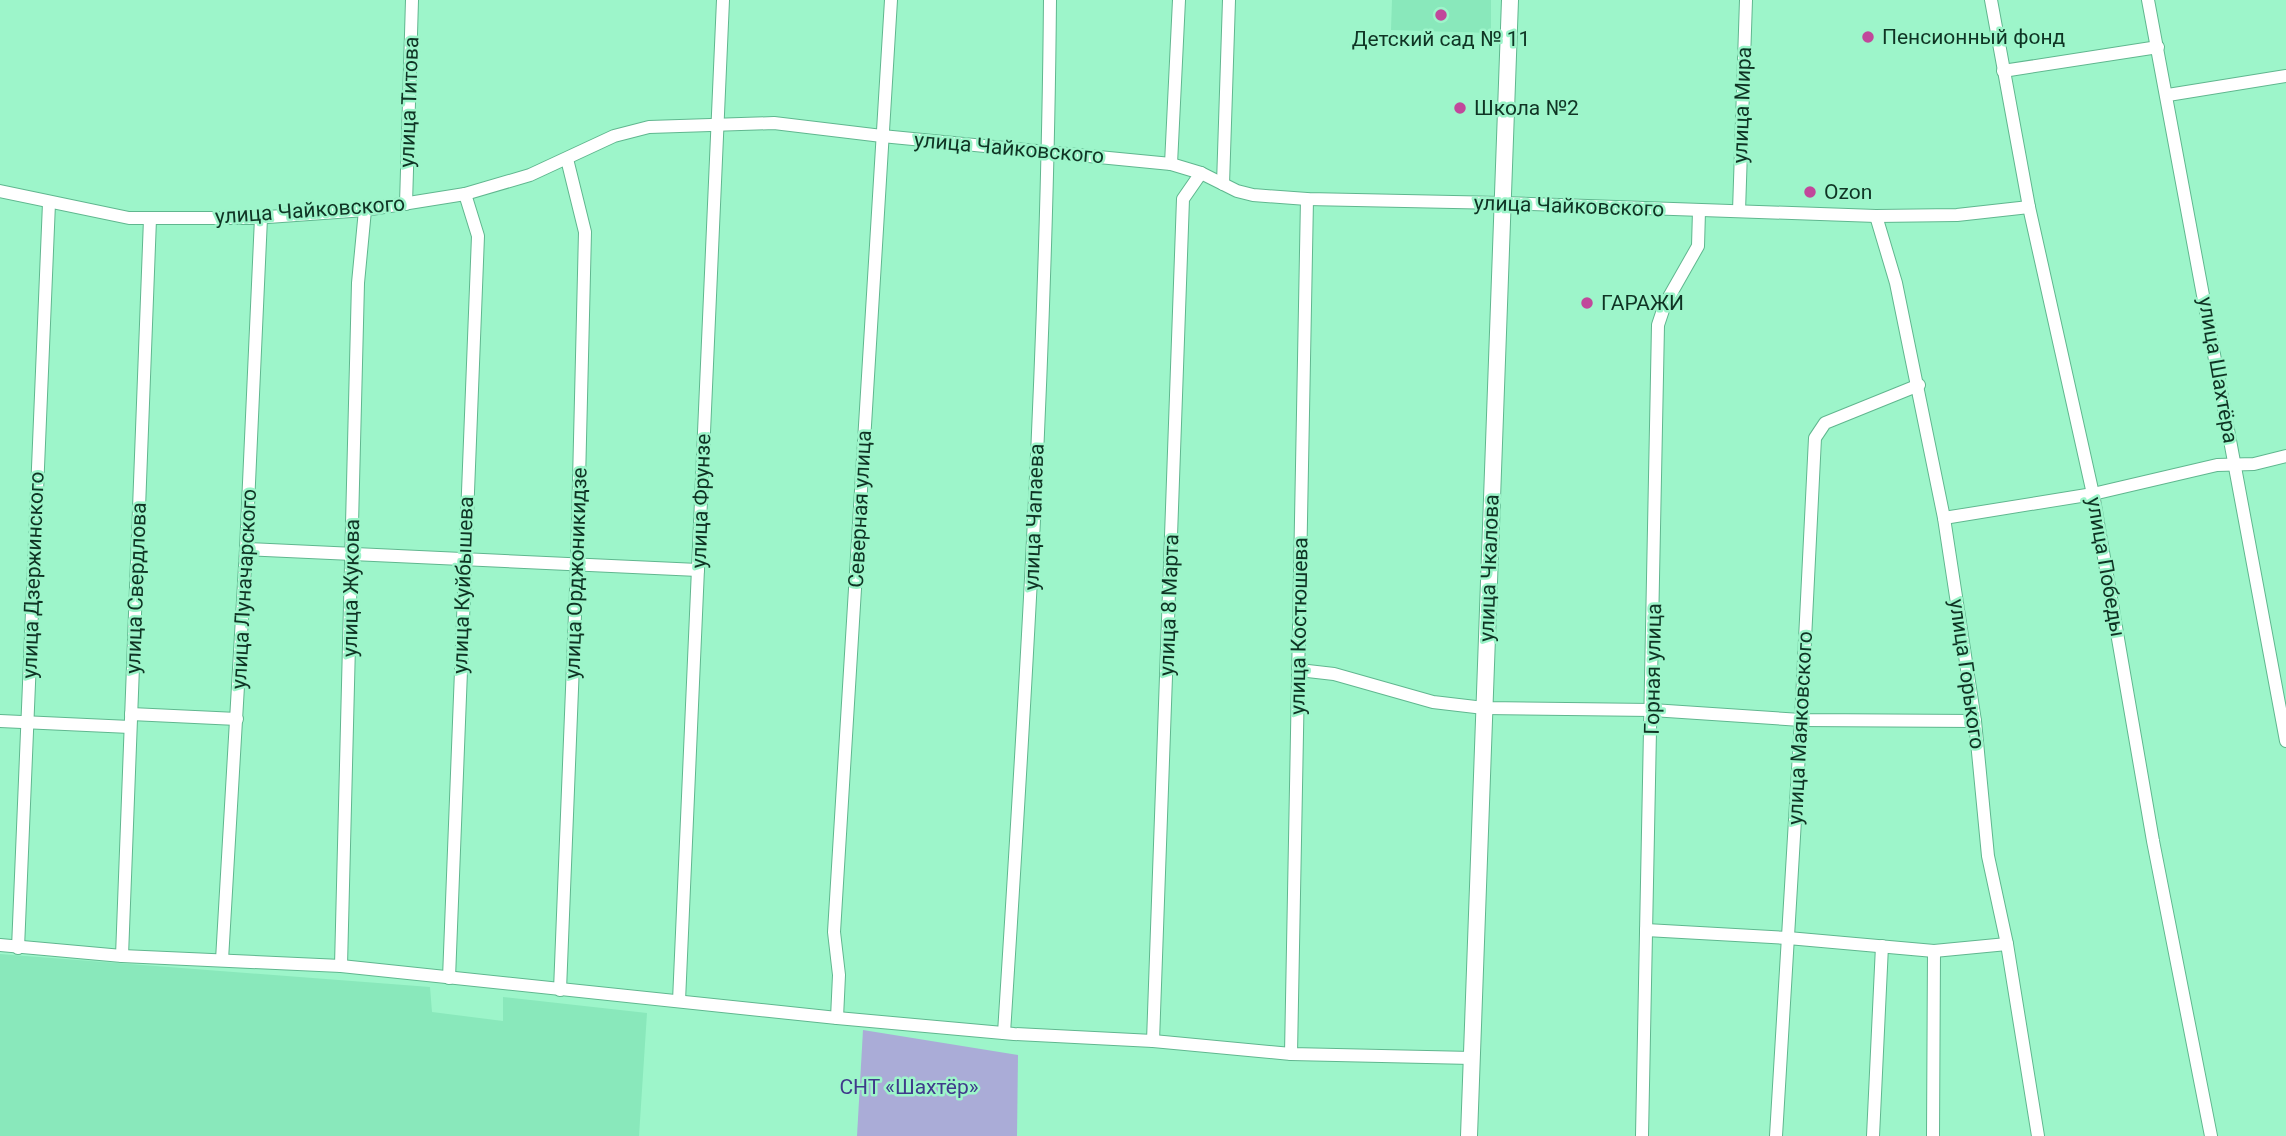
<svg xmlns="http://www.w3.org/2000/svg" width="2286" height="1136" viewBox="0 0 2286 1136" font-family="Roboto,sans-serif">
<rect width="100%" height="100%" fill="#9df5ca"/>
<g fill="#89e8bb">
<polygon points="1392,0 1491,0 1491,33 1391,30"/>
<polygon points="0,954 430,987 432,1012 503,1021 503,997 647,1013 639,1136 0,1136"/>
</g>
<polygon fill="#aaacd7" points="863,1030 1018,1055 1017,1136 857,1136"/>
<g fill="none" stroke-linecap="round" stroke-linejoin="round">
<g stroke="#60b78f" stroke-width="14">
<g id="minor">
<polyline points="1991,0 2029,207 2093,494 2153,841 2211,1136"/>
<polyline points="2148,0 2286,741"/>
<polyline points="2003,71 2158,47"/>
<polyline points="2168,95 2286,76"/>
<polyline points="1171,164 1179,0"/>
<polyline points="1223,184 1229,0"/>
<polyline points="0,191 129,218 254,218 365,210 465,194 530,175 614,136 649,127 774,123 882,136 1171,164 1201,173 1237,191 1253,195 1307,199 1502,203 1876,216 1957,215 2029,207"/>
<polyline points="406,204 412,0"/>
<polyline points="1739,211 1746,0"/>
<polyline points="1876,216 1896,283 1944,518 1975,721 1988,856 2007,944 2038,1136"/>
<polyline points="1944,518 2093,494 2217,465 2254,464 2286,456"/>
<polyline points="246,549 698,570"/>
<polyline points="1299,670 1334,674 1433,702 1484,708 1652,710 1801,720 1975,721"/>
<polyline points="131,714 237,719"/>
<polyline points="0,721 130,727"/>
<polyline points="1646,930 1788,938 1934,951"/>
<polyline points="0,945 122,956 341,966 837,1018 1014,1034 1153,1041 1291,1054 1472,1058"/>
<polyline points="18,948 49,203"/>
<polyline points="122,956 150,219"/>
<polyline points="222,960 246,549 261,218"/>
<polyline points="341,966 358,283 365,210"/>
<polyline points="449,978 478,236 465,194"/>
<polyline points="560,990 577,564 585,232 567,159"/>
<polyline points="679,1001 723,0"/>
<polyline points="837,1018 839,975 834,932 891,0"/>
<path d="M1004 1033C1026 689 1047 345 1050 0"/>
<polyline points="1153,1041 1183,199 1201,173"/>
<polyline points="1291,1054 1307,199"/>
<polyline points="1642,1136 1658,325 1665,304 1698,246 1699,211"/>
<polyline points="1776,1136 1801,720 1815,438 1825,423 1919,385"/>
<polyline points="1873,1136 1882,946"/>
<polyline points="1933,1136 1934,951 2007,944"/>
</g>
</g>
<g stroke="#60b78f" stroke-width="18">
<polyline id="major" points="1469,1136 1510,0"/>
</g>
<use href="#minor" stroke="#fff" stroke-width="12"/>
<use href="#major" stroke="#fff" stroke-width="16"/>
</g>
<g fill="#c1489b" stroke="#9df5ca" stroke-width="2.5">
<circle cx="1441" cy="15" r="7"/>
<circle cx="1868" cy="37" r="7"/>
<circle cx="1460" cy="108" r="7"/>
<circle cx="1810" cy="192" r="7"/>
<circle cx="1587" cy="303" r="7"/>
</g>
<g text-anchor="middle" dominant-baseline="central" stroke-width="5" stroke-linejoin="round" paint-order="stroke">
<g font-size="21" fill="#0f3424" stroke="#9df5ca" text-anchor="start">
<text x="1882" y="37">Пенсионный фонд</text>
<text x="1441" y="39" text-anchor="middle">Детский сад № 11</text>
<text x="1474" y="108">Школа №2</text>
<text x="1824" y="192">Ozon</text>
<text x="1601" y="303">ГАРАЖИ</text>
</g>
<g font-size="21" fill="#0f3424" stroke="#9df5ca">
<text transform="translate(409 102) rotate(-88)">улица Титова</text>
<text transform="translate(1742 105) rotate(-88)">улица Мира</text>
<text transform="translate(1009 148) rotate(5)">улица Чайковского</text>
<text transform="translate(1569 206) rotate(2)">улица Чайковского</text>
<text transform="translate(310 210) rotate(-4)">улица Чайковского</text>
<text transform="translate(2218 370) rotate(80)">улица Шахтёра</text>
<text transform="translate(701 501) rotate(-88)">улица Фрунзе</text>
<text transform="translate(860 509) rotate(-87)">Северная улица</text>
<text transform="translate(1034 517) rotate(-88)">улица Чапаева</text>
<text transform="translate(2106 567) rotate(80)">улица Победы</text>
<text transform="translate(1489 568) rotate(-88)">улица Чкалова</text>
<text transform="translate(576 573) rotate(-88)">улица Орджоникидзе</text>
<text transform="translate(33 575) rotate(-88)">улица Дзержинского</text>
<text transform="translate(463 585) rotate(-88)">улица Куйбышева</text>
<text transform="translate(136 588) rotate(-88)">улица Свердлова</text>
<text transform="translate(351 588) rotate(-89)">улица Жукова</text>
<text transform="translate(244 589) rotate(-87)">улица Луначарского</text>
<text transform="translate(1169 605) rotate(-88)">улица 8 Марта</text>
<text transform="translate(1299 626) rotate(-89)">улица Костюшева</text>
<text transform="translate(1653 669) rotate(-89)">Горная улица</text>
<text transform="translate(1967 674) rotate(82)">улица Горького</text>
<text transform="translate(1800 728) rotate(-87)">улица Маяковского</text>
</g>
<g font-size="21" fill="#403a8b" stroke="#9df5ca">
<text x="909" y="1087">СНТ «Шахтёр»</text>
</g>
</g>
</svg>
